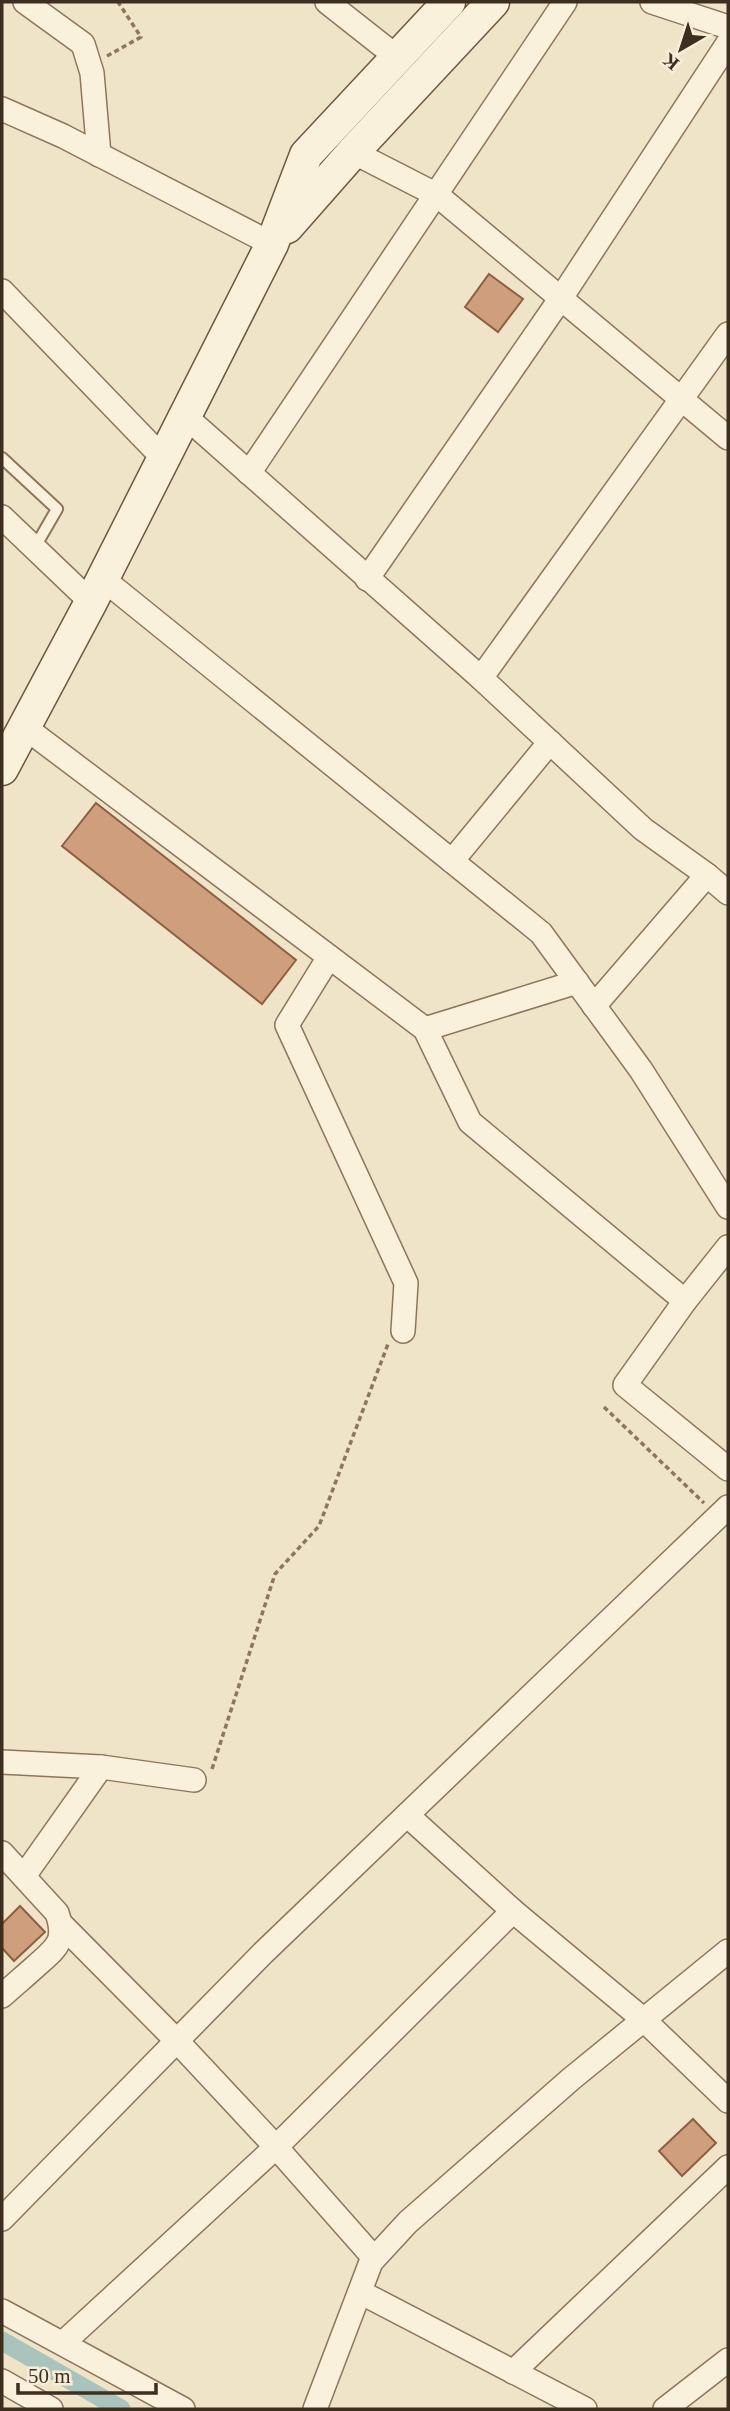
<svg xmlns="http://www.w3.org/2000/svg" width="730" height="2411" viewBox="0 0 730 2411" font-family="Georgia,serif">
<rect width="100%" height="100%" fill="#f0e4c8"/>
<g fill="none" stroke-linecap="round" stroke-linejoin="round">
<polyline stroke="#a9c4bc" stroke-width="19" points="2,2341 121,2409"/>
</g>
<g fill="#cf9f7d" stroke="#8d5f41" stroke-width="2">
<polygon points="489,274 523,299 498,332 465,307"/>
<polygon points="96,803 296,960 262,1004 62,846"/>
<polygon points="20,1906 45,1932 14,1961 2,1948 2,1924"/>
<polygon points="693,2119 716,2143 682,2176 659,2151"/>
</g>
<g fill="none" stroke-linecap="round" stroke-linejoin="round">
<g stroke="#8d765c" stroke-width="14">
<polyline id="lane" points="2,458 57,509 35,547"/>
</g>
<g stroke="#8d765c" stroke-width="26">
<g id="street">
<polyline points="25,2 83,44 92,73 99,155"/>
<polyline points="327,2 398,58"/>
<polyline points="652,2 728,27"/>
<polyline points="2,109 63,136 272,244"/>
<polyline points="353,152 437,195 728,438"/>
<polyline points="2,291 164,459"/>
<polyline points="186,417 481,678 643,829 707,875 594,1006"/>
<polyline points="249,473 565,2"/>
<polyline points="2,517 91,602"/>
<polyline points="103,579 541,933 641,1070 728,1207"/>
<polyline points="367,579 561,298 728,43"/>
<polyline points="481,678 728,334"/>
<polyline points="23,726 425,1029 470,1122 685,1301"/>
<polyline points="452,861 550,742"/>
<polyline points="707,875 728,893"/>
<polyline points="329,957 287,1025 406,1283 403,1331"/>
<polyline points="425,1029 577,982"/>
<polyline points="728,1247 685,1301 625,1385 728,1469"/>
<polyline points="2,1762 101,1767 194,1780"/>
<polyline points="407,1815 513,1911 644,2020 728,2101"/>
<path d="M2 1853 57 1913C67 1942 56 1948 36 1966 25 1976 13 1986 2 1996"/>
<polyline points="24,1876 101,1767"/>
<polyline points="61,1924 177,2041 276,2147 374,2258"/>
<polyline points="2,2219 263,1953 728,1507"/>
<polyline points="360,2292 585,2409"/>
<polyline points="2,2311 183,2409"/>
<polyline points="63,2343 276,2147 513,1911"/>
<polyline points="513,2372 728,2167"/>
<polyline points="2,2381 51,2409"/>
<polyline points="315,2409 371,2262 408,2222 571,2079 728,1951"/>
<polyline points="665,2409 728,2360"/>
</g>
</g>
<g stroke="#6f573f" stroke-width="35">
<g id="secondary">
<polyline points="287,227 353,152 493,2"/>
<polyline points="2,769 91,602 272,244 306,155 449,2"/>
</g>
</g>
<g stroke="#8d765c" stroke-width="3.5" stroke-dasharray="5 3.5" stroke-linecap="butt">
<polyline points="107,56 141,37 118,2"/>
<polyline points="604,1407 704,1503"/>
<polyline points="212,1769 275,1574 319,1526 388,1344"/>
</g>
<use href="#lane" stroke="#faf1dc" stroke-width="10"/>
<use href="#street" stroke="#faf1dc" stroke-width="23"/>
<use href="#secondary" stroke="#faf1dc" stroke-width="32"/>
</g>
<rect width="730" height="2411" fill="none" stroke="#3d2e20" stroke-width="7"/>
<g transform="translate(681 49) rotate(219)" stroke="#f7eed8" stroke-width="5" paint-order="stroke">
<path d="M0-5L12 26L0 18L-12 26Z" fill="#3d2e20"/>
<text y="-10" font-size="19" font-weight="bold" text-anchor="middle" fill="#3d2e20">K</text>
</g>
<path d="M18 2383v10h138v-10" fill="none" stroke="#3d2e20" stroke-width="3.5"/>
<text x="28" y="2383" font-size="21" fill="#3d2e20" stroke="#f7eed8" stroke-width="5" paint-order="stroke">50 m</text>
</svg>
